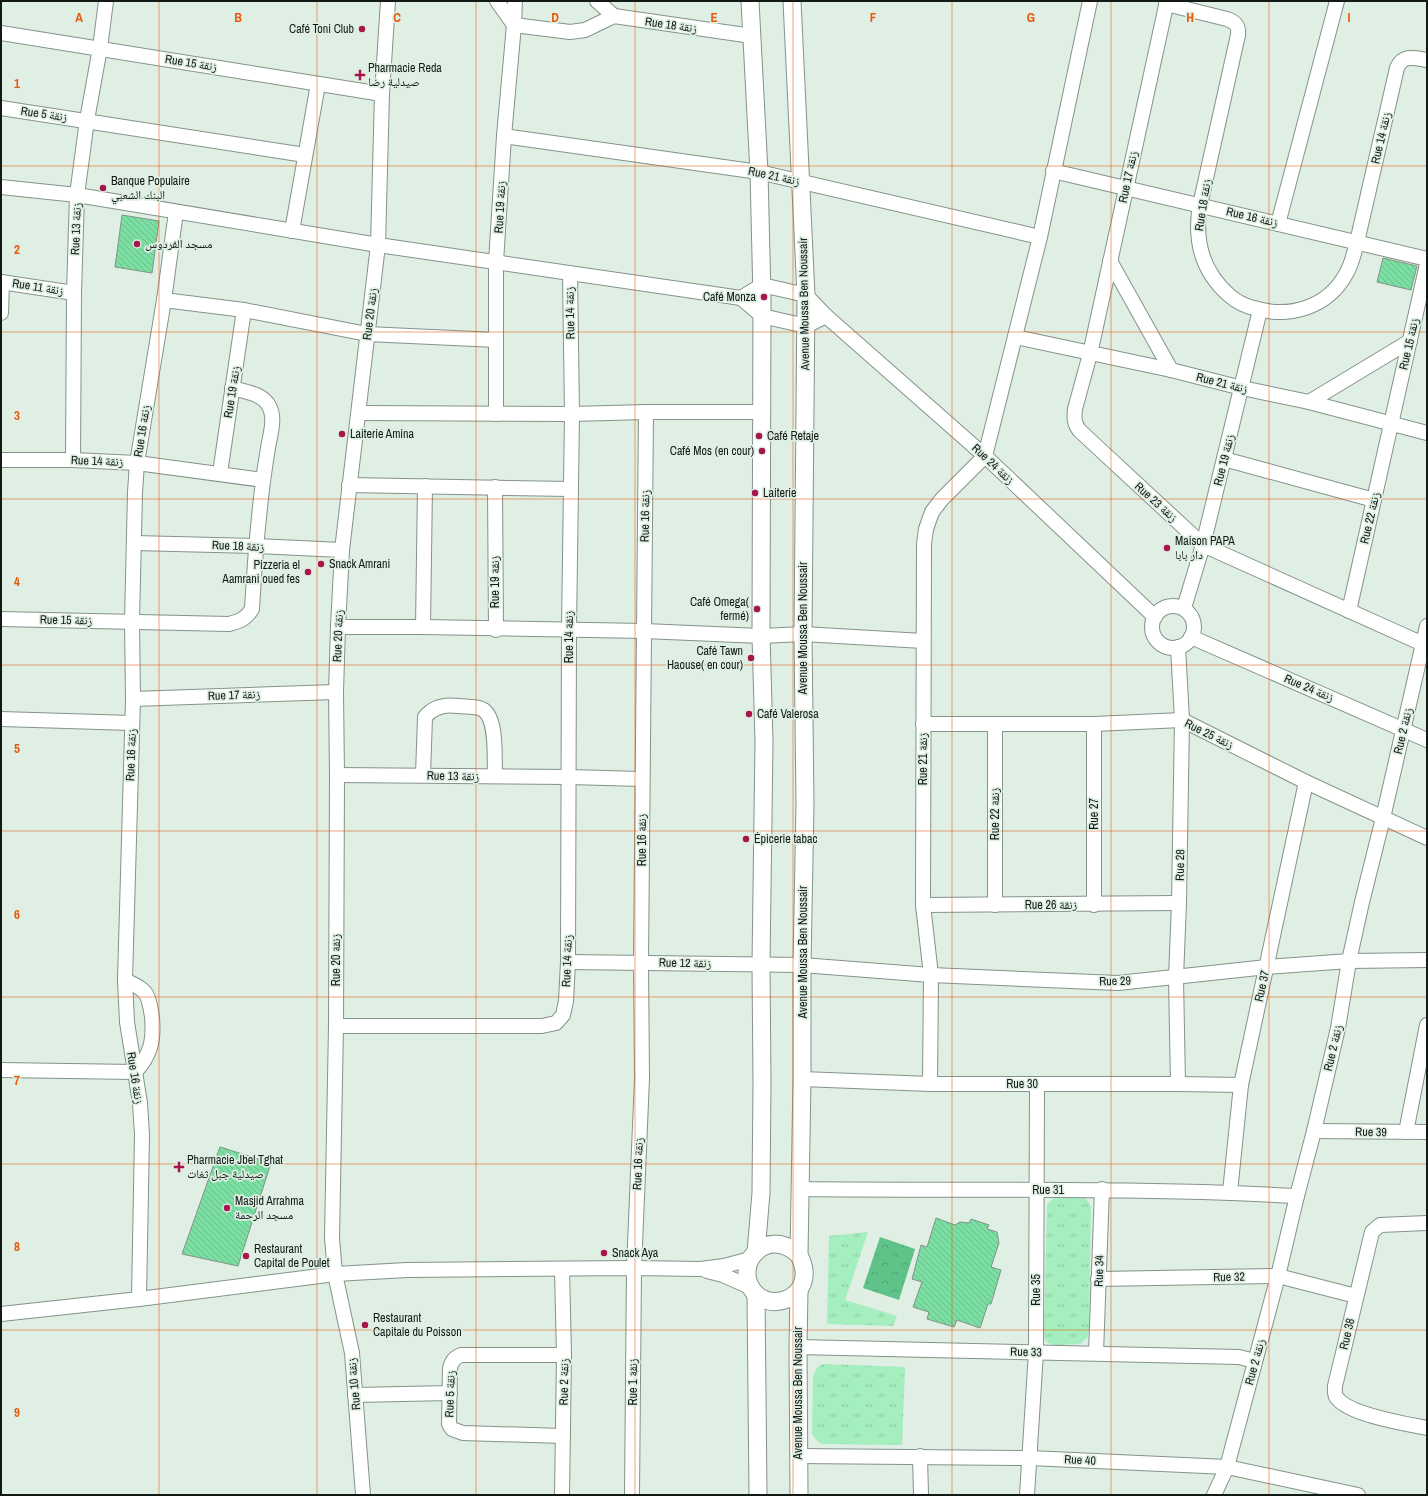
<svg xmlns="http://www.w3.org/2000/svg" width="1428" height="1496" viewBox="0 0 1428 1496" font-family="'Archivo Narrow','Noto Naskh Arabic',sans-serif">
<defs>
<pattern id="grass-tufts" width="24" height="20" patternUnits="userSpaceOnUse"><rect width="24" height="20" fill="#a5eebf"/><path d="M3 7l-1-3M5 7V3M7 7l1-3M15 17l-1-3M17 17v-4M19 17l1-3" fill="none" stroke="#8dcca3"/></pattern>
<pattern id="forest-crowns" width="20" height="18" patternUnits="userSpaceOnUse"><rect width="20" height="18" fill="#5fc289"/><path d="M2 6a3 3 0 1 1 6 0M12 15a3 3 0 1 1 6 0" fill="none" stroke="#52a675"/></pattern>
<pattern id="building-back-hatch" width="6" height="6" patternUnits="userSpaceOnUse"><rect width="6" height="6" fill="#7bdea3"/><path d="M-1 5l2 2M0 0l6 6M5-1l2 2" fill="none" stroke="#69be8b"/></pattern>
</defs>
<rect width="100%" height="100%" fill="#dfefe4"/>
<g fill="url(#grass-tufts)">
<path d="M1080 1196C1087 1199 1089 1201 1091 1208L1089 1331 1087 1338 1080 1344 1054 1345 1048 1343 1045 1340 1044 1334 1047 1206C1052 1193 1068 1197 1080 1196Z"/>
<polygon points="868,1232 845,1300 897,1316 893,1326 827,1324 829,1236"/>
<path d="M823 1364 905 1367 902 1445 823 1444 818 1442 812 1434 813 1376C815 1370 817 1367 823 1364Z"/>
</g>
<polygon fill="url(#forest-crowns)" points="880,1237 915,1249 899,1300 863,1288"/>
<g fill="url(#building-back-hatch)" stroke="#839388">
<polygon points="122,215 159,221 152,273 115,267"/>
<polygon points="1383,258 1417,266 1411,290 1377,282"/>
<polygon points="220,1147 271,1163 238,1266 182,1254"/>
<polygon points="936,1218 955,1225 960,1222 969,1223 971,1219 989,1225 987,1229 997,1232 999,1243 991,1267 1001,1270 991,1304 988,1304 980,1328 957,1320 954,1327 927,1319 929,1312 913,1307 922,1282 912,1279 921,1245 927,1247"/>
</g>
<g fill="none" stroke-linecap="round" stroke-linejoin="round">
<g stroke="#849389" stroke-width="16">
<g id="minor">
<polyline points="497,1 514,25 570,32 585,30 614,16 752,36"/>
<polyline points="597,1 614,16"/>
<path d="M1167 1 1090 354 1075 409C1074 418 1074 424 1080 431L1203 545 1423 644"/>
<path d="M1166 4 1227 19C1236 22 1239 26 1238 35L1200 205C1194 240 1202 272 1230 296 1237 302 1245 306 1254 308 1290 319 1328 307 1346 274 1352 264 1354 253 1357 242L1397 68C1403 54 1415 58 1427 60"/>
<polyline points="1,33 382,94"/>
<polyline points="1,108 305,155"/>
<polyline points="504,136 759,172 1040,237"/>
<polyline points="1053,171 1427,259"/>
<polyline points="1,187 77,195 378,245 741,298 762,316 806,326 826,316"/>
<polyline points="1278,224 1337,1"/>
<polyline points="292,231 318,84"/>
<polyline points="1110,261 1171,370"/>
<polyline points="1,282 74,293"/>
<polyline points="741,298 762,285 806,295 826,316 985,456 1155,617"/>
<polyline points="164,300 244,310 367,334 496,340"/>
<polyline points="1,313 2,282"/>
<polyline points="1016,337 1171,370 1242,388 1309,402 1427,433"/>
<polyline points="1309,402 1410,341"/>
<polyline points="359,413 572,414 646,412 761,412"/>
<polyline points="496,414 496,262 504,136 514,25 515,1"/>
<polyline points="1224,459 1374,500"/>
<polyline points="1,460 73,460 137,463 263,480"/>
<polyline points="73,460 74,293 77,195 87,120 100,48 106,1"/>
<polyline points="220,473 244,310"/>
<polyline points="349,485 570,489"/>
<polyline points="495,487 496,630"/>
<polyline points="134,543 256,546 342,550"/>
<circle cx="1173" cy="627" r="21"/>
<polyline points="1184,608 1203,545 1260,310"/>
<polyline points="1349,611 1427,264"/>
<path d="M1 619 229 624C240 621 246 619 252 609 255 555 259 501 268 448 270 435 276 418 269 406 262 393 245 392 232 388"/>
<polyline points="338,627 423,627 644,631 761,636 803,634 923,641"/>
<polyline points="423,627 425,486"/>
<polyline points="1191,637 1427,740"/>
<polyline points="133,699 336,692"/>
<polyline points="1,719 132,723"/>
<polyline points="923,724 1094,724 1182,720 1306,782 1427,838"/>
<polyline points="337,775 569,777 642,779"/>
<path d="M423 775 425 717C433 707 444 704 458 706 465 707 475 706 482 709 498 717 494 760 495 776"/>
<polyline points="923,905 1179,903"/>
<polyline points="995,905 995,724"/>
<polyline points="1094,905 1094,724"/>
<polyline points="568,962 802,965 931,975 1118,983 1267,967 1349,961 1427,960"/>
<polyline points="336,1026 542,1026 556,1023 563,1015 566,1001 568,962 569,630 572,414 570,273"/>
<path d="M1 1070 135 1072C151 1055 154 1040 152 1017 151 1011 150 1002 147 996 144 988 132 984 125 980"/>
<polyline points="802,1079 930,1084 1178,1084 1241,1085"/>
<polyline points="930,1084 931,975 923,905 924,544 926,529 932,512 942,499 985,456 1040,237 1090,1"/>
<polyline points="1178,1084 1176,978 1179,903 1182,720 1178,647"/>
<polyline points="1314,1131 1427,1132"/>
<polyline points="1406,1132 1427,1025"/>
<path d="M800 1189C965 1191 1131 1187 1297 1196"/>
<polyline points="1230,1192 1241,1085 1306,782"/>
<path d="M1427 1223 1380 1225 1372 1232 1335 1386C1335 1391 1334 1395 1337 1398 1349 1415 1407 1424 1427 1428"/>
<polyline points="562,1269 564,1355 562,1495"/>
<polyline points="707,1271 723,1275 750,1287"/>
<polyline points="1098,1279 1278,1276 1356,1296"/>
<polyline points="139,1299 142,1135 140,1103 127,1022 125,980 133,699 132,621 135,492 137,463 164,300 176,212"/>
<polyline points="1,1314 139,1299 335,1274 407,1270 634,1268 701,1269 724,1266 750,1259"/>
<polyline points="798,1347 1239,1357 1255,1361"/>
<polyline points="1096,1353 1102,1189"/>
<polyline points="355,1395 450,1393"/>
<path d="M563 1436 463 1433 452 1429 449 1424 450 1368C452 1361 454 1358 461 1355H564"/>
<polyline points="798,1456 1030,1458 1227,1467 1358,1495"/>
<polyline points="920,1456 921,1495"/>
<polyline points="363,1495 352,1353 335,1274 332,1238 336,1026 337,775 336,692 338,627 342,550 378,245 382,94 388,1"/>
<polyline points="632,1495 634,1268 642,1078 641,962 646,412"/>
<polyline points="1027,1495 1036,1352 1037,1084"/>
<polyline points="1214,1495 1227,1467 1278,1276 1297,1196 1314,1131 1338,1028 1349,961 1362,902 1383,818 1427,626"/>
</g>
</g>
<g stroke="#849389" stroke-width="19">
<g id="tertiary">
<polyline points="750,1 759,172 762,298 761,636 764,741 761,965 762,1082 761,1193 756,1252"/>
<path d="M792 1 806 295 803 634 805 804 802 965V1079L799 1255C822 1299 761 1320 748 1281 746 1274 747 1264 751 1258 764 1239 784 1241 799 1255"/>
<polyline points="799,1291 798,1347 799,1495"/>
<polyline points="756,1294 758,1495"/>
</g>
</g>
<use href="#minor" stroke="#fff" stroke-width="14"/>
<use href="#tertiary" stroke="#fff" stroke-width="17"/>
</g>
<path fill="none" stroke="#e8590c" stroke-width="1" stroke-opacity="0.55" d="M159 1V1495M317 1V1495M476 1V1495M635 1V1495M793 1V1495M952 1V1495M1111 1V1495M1269 1V1495M1 166H1427M1 332H1427M1 499H1427M1 665H1427M1 831H1427M1 997H1427M1 1164H1427M1 1330H1427"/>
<g fill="#a8154d" stroke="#dfefe4" stroke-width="1.5">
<circle cx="362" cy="29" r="4"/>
<path d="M358 69h4v4h4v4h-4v4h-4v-4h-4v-4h4z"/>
<circle cx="103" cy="188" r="4"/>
<circle cx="137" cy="244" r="4"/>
<circle cx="764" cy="297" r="4"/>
<circle cx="342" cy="434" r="4"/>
<circle cx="759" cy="436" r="4"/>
<circle cx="762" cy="451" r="4"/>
<circle cx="755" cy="493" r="4"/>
<circle cx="1167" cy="548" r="4"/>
<circle cx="321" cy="564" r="4"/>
<circle cx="308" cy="572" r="4"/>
<circle cx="757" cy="609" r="4"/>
<circle cx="751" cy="658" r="4"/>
<circle cx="749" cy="714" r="4"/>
<circle cx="746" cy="839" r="4"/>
<path d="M177 1161h4v4h4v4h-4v4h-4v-4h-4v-4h4z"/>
<circle cx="227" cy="1208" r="4"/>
<circle cx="604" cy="1253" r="4"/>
<circle cx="246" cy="1256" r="4"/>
<circle cx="365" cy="1325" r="4"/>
</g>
<g text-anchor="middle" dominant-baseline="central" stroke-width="3.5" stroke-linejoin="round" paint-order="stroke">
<g font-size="12" fill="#131915" stroke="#dfefe4">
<text transform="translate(671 25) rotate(8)">Rue 18 زنقة</text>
<text transform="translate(191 63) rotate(9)">Rue 15 زنقة</text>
<text transform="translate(44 114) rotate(8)">Rue 5 زنقة</text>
<text transform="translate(1381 138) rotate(-77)">Rue 14 زنقة</text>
<text transform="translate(774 176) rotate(12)">Rue 21 زنقة</text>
<text transform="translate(1128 177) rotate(-78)">Rue 17 زنقة</text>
<text transform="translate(1203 205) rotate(-81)">Rue 18 زنقة</text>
<text transform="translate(500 207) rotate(-87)">Rue 19 زنقة</text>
<text transform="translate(1252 217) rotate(13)">Rue 16 زنقة</text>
<text transform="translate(76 229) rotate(-88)">Rue 13 زنقة</text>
<text transform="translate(38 287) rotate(9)">Rue 11 زنقة</text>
<text transform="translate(804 304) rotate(-91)">Avenue Moussa Ben Noussair</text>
<text transform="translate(570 313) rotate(-91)">Rue 14 زنقة</text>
<text transform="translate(370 314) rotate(-83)">Rue 20 زنقة</text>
<text transform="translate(1409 344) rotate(-77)">Rue 15 زنقة</text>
<text transform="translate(1222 383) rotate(14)">Rue 21 زنقة</text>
<text transform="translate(232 392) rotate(-81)">Rue 19 زنقة</text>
<text transform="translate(142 431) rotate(-81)">Rue 16 زنقة</text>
<text transform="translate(1224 460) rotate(-76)">Rue 19 زنقة</text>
<text transform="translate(97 461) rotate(2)">Rue 14 زنقة</text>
<text transform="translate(993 464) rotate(43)">Rue 24 زنقة</text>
<text transform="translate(1156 502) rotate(42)">Rue 23 زنقة</text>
<text transform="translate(645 516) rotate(-89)">Rue 16 زنقة</text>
<text transform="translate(1370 518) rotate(-77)">Rue 22 زنقة</text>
<text transform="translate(238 546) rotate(2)">Rue 18 زنقة</text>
<text transform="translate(495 582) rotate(-90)">Rue 19 زنقة</text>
<text transform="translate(66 620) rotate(1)">Rue 15 زنقة</text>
<text transform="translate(803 628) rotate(-90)">Avenue Moussa Ben Noussair</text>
<text transform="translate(338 636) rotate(-88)">Rue 20 زنقة</text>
<text transform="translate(569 637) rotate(-90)">Rue 14 زنقة</text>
<text transform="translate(1309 688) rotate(23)">Rue 24 زنقة</text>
<text transform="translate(234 695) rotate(-2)">Rue 17 زنقة</text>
<text transform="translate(1403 731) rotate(-77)">Rue 2 زنقة</text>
<text transform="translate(1209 734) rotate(26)">Rue 25 زنقة</text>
<text transform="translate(131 755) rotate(-88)">Rue 16 زنقة</text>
<text transform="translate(923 759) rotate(-90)">Rue 21 زنقة</text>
<text transform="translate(453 776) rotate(1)">Rue 13 زنقة</text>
<text transform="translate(995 814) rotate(-90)">Rue 22 زنقة</text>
<text transform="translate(1094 814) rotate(-90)">Rue 27</text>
<text transform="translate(642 840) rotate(-90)">Rue 16 زنقة</text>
<text transform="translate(1180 865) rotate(-89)">Rue 28</text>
<text x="1051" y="905">Rue 26 زنقة</text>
<text transform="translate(803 952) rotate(-90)">Avenue Moussa Ben Noussair</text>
<text transform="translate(336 960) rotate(-90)">Rue 20 زنقة</text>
<text transform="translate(567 961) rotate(-88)">Rue 14 زنقة</text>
<text transform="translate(685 963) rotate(1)">Rue 12 زنقة</text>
<text transform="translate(1115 981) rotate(-1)">Rue 29</text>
<text transform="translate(1262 986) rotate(-78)">Rue 37</text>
<text transform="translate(1333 1048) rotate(-77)">Rue 2 زنقة</text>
<text transform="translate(135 1078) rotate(81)">Rue 16 زنقة</text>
<text x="1022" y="1084">Rue 30</text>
<text transform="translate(1371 1132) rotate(1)">Rue 39</text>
<text transform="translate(638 1164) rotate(-88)">Rue 16 زنقة</text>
<text x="1048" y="1190">Rue 31</text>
<text transform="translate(1099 1271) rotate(-88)">Rue 34</text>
<text transform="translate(1229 1277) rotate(-1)">Rue 32</text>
<text transform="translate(1036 1290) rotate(-90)">Rue 35</text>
<text transform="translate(1347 1334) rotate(-77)">Rue 38</text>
<text transform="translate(1026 1352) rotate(1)">Rue 33</text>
<text transform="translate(1255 1362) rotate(-75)">Rue 2 زنقة</text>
<text transform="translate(564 1382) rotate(-89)">Rue 2 زنقة</text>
<text transform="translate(633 1382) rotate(-90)">Rue 1 زنقة</text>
<text transform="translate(354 1384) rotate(-95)">Rue 10 زنقة</text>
<text transform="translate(798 1393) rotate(-90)">Avenue Moussa Ben Noussair</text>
<text transform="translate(450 1394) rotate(-88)">Rue 5 زنقة</text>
<text transform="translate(1080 1460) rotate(3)">Rue 40</text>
</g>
<g font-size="12" fill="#131915" stroke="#dfefe4" text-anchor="start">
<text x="354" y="29" text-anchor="end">Café Toni Club</text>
<text x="368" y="68">Pharmacie Reda<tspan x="368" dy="14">صيدلية رضا</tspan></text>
<text x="111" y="181">Banque Populaire<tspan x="111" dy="14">البنك الشعبي</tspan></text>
<text x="145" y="244">مسجد الفردوس</text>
<text x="756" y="297" text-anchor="end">Café Monza</text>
<text x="350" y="434">Laiterie Amina</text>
<text x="767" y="436">Café Retaje</text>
<text x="754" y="451" text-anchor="end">Café Mos (en cour)</text>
<text x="763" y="493">Laiterie</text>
<text x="1175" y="541">Maison PAPA<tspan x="1175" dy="14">دار بابا</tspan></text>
<text x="329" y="564">Snack Amrani</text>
<text x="300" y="565" text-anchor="end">Pizzeria el<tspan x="300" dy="14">Aamrani oued fes</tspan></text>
<text x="749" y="602" text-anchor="end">Café Omega(<tspan x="749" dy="14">fermé)</tspan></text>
<text x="743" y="651" text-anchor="end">Café Tawn<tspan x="743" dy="14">Haouse( en cour)</tspan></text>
<text x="757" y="714">Café Valerosa</text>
<text x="754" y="839">Épicerie tabac</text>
<text x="187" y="1160">Pharmacie Jbel Tghat<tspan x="187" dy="14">صيدلية جبل ثغات</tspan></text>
<text x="235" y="1201">Masjid Arrahma<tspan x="235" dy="14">مسجد الرحمة</tspan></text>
<text x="254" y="1249">Restaurant<tspan x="254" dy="14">Capital de Poulet</tspan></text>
<text x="612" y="1253">Snack Aya</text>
<text x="373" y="1318">Restaurant<tspan x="373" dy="14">Capitale du Poisson</tspan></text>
</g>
</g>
<g font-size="13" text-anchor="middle" font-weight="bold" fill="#e8590c" stroke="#dfefe4" stroke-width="3.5" stroke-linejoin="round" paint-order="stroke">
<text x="79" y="22">A</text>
<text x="238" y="22">B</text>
<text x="397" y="22">C</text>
<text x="555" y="22">D</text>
<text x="714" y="22">E</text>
<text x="873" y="22">F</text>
<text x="1031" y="22">G</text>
<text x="1190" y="22">H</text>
<text x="1349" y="22">I</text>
<text x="17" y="88">1</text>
<text x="17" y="254">2</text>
<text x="17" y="420">3</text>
<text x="17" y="586">4</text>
<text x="17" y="753">5</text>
<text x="17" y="919">6</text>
<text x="17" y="1085">7</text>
<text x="17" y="1251">8</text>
<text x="17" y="1417">9</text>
</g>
<rect width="1428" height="1496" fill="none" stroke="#131915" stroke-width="4"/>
</svg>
